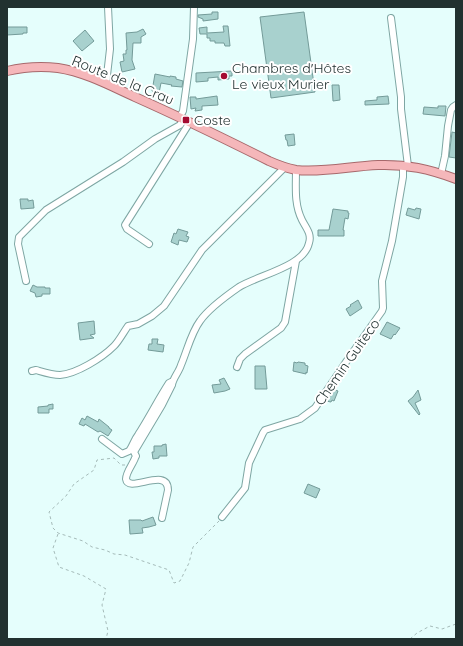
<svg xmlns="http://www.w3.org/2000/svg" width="463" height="646" viewBox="0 0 463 646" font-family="Quicksand,sans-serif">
<rect width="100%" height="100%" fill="#e5fefc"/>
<g fill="#a8d1ce" stroke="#749b99">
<polygon points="212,12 218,12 218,19 203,21 203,19 198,17 198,15 212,14"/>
<polygon points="304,12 315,92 271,98 260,17"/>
<polygon points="223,26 228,26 230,46 225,46 224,43 215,43 215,41 210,41 210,38 207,38 207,34 200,34 199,28 207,27 207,33 224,32"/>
<polygon points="7,27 27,27 27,33 23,33 23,34 7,35"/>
<polygon points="143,29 146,34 141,37 141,43 133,43 132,60 135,69 122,72 120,62 124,61 123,54 126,54 126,50 127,50 126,33 137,32"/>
<polygon points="85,30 94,41 82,51 73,41"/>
<polygon points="232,71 232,76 229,76 229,79 218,80 218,77 208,78 208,81 196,82 196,73"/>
<polygon points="155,74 170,77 170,76 176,77 176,79 183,81 182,87 171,86 172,85 161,83 159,93 152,91"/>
<polygon points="332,85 339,85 340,100 333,101"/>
<polygon points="217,96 218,105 202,106 202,110 195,111 196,108 191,109 190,97 196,97 196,99"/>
<polygon points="388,96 389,104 365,105 365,101 377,100 377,97"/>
<polygon points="438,106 446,106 445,116 423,114 424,107 438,108"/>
<polygon points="452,132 456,133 456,158 449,157"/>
<polygon points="294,134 295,145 288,146 287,140 286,140 285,135"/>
<polygon points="20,199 28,199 28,201 33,200 34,208 21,209"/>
<polygon points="408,208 415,210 416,208 421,209 419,219 406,215"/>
<polygon points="333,209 348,211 348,213 349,213 348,219 345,218 343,230 344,230 344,236 318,236 318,230 329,230"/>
<polygon points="178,229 188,232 186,236 189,237 187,242 179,240 178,245 171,242 174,233 176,234"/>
<polygon points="33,285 37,287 45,287 45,288 50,288 50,294 42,294 42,296 36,297 35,293 30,291"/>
<polygon points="358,300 362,308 350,316 346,309 351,306 350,305"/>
<polygon points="94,321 95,334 90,335 94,338 80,340 78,323"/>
<polygon points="387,322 400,328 395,335 394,334 391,339 380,334"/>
<polygon points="152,339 158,339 157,344 164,345 163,352 148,350 149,344 152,344"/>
<polygon points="294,362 297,363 298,362 305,363 305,365 308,366 307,373 306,372 306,374 293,371"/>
<polygon points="255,366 265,366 267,389 255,389"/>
<polygon points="224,378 230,389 225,391 214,393 212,385 221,384 219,380"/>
<polygon points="333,389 338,391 334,401 332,400 331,402 326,401 328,397 329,397"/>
<polygon points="418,390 421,400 415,403 420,414 419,415 408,401 413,397"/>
<polygon points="53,404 53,409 49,409 49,413 38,413 38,407 48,406 48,405"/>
<polygon points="87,416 98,422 99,419 109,427 109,428 112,430 108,436 100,431 98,432 85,424 84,426 79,424 82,418 85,420"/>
<polygon points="166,444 167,456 159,456 159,458 153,459 152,452 154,452 154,446 162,446 162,445"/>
<polygon points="308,484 320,489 316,498 304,493"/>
<polygon points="153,517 156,525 149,527 142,528 143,533 130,534 129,520 141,520 142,521"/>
</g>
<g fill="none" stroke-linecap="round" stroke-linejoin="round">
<g stroke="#7ea6a3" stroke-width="8">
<g id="minor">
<polyline points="391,18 401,97 401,109 408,166"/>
<polyline points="106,84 110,49 108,7"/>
<polyline points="180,117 183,111 193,39 194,7"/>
<polyline points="441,174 445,156 448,126 451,110 453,107 456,105"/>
<polyline points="149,244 127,229 125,225 190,122"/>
<polyline points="26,281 18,244 19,237 46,210 123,162 155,139 180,125 184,119"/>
<polyline points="237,367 240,359 245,354 281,328 285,322 296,261"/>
<path d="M32 371 36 370C43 372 52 375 60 375 76 374 102 358 114 346 119 341 123 333 128 326L138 324 152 316 164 306 202 250 285 167"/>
<path d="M102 439 122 454 129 451C133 446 134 440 138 435 149 418 158 400 169 383L171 382"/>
<polyline points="222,517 245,488 249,463 263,433 265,430 300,419 315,408 346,362 382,311 383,308 382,281 392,241 403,177 403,165"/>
<path d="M162 518 168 490C168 466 128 494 126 479 126 472 133 464 135 458L136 456 134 452 162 405 172 385C173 378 179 372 181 365 187 351 191 333 200 321 209 308 226 296 239 287 258 275 304 267 309 243 312 234 306 228 302 220 294 204 296 187 296 170"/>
</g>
</g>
<g stroke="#a7696c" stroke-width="10">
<path id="major" d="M7 71C24 67 41 66 58 68 85 72 111 86 135 97 180 117 225 139 269 161 278 165 286 168 296 170 323 173 351 166 378 165 407 164 429 169 456 179"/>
</g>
<g stroke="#a5bbb9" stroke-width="1" stroke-dasharray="3 3" stroke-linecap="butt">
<polyline points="125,465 121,465 114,458 97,460 94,470 74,484 66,496 49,512 53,528 58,533 83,541 92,547 105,550 114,554 125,555 169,570 174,583 180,581 189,563 193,547 219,521"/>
<polyline points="58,534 53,548 59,567 84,576 106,589 102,605 108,631 106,639"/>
<polyline points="410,639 417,633 430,626 442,629 456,624"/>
</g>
<use href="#minor" stroke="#fff" stroke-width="6"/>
<use href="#major" stroke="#f5b7ba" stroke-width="8"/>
</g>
<g fill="#a50a30" stroke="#fff" stroke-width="1.5">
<circle cx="224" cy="76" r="4"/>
<rect x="182" y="116" width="8" height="8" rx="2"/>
</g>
<g text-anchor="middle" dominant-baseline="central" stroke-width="4" stroke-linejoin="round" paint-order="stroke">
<g font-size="14" fill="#213130" stroke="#fff" text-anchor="start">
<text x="232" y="68">Chambres d'Hôtes<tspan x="232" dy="16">Le vieux Murier</tspan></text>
<text x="194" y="120">Coste</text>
</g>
<g font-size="14" fill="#213130" stroke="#fff">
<text transform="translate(123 80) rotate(22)">Route de la Crau</text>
<text transform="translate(347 362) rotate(-55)">Chemin Guiteco</text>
</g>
</g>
<rect width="463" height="646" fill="none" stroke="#213130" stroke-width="16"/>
</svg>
